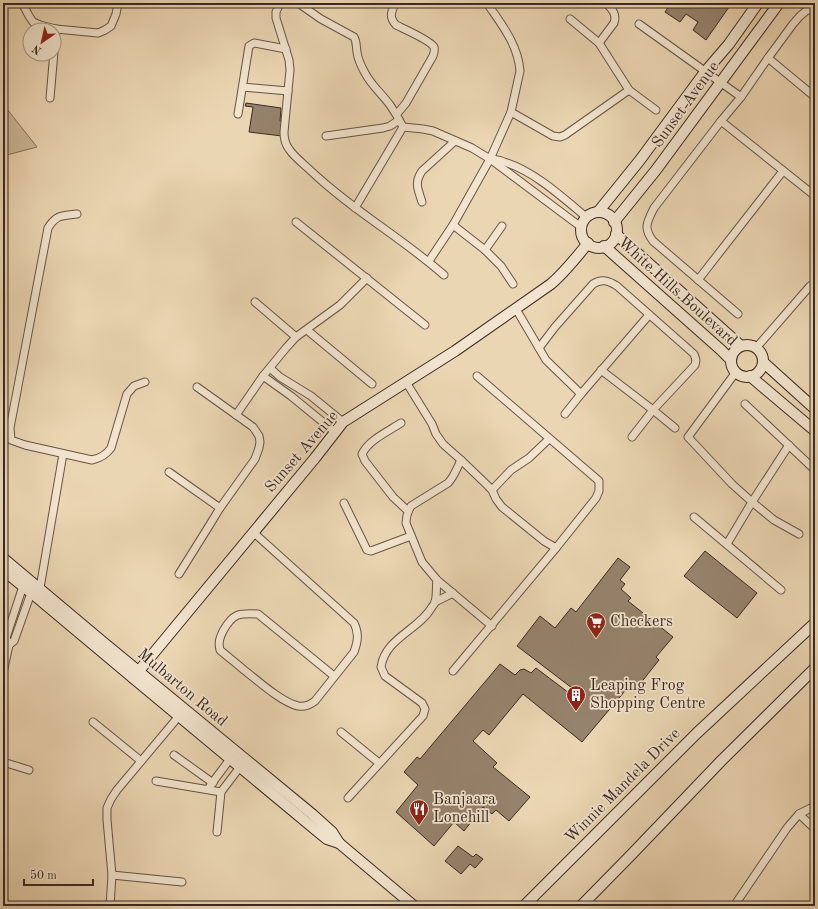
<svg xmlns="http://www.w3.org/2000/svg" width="818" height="909" viewBox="0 0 818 909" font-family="'Old Standard TT',serif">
<rect width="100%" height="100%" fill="#ebd6b3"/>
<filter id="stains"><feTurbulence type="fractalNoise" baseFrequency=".005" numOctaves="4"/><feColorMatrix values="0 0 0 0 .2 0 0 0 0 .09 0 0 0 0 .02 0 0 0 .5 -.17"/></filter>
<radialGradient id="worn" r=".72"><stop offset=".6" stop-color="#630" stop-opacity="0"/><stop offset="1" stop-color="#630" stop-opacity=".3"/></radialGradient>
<polygon fill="#cdb99a" stroke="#83715e" points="3,104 37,147 3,156"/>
<g fill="#96836d" stroke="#392922">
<polygon points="671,3 701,3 707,7 710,3 724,3 729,7 706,40 693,30 698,22 686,14 680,22 665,12"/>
<polygon points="246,103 281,108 280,121 283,121 282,136 249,132 253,107 245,106"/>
<polygon points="705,551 757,593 737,618 684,576"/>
<polygon points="618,558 630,567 620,580 625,584 621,589 631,598 628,601 673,637 656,657 659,660 636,689 630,685 582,742 523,694 489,735 483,730 473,741 497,763 493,767 530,797 509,821 496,810 492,814 483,807 464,831 454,822 434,846 396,812 418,785 404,772 417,757 420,759 500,664 515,675 520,670 524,669 531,673 536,668 569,693 572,688 517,646 540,616 555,628 571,608 576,612"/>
<polygon points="458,846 473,857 476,854 483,859 475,868 470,864 461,874 445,861"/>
</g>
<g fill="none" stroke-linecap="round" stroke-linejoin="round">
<g stroke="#665446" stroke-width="9">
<g id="street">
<polyline points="22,3 29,16 33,22 40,25 56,29 98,33 105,30 111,26 116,14 118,3"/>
<path d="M280 3 276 12V18L289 60 290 70 284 132C284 138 285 144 289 149 294 157 304 164 311 171 352 210 402 238 444 275"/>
<path d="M298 3 321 19 354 37C357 42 356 47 357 52 358 60 361 66 365 73 371 85 382 94 390 105 395 112 399 119 403 127"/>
<path d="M395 3C391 13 389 17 396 25 404 29 430 40 434 47 435 50 434 53 433 56L406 103 397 114"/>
<polyline points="570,19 599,43 629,90 656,110"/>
<polyline points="639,24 741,97"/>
<path d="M599 43 614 23C617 14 612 9 606 3"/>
<polyline points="768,58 815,97"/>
<polyline points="243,87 288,91"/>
<polyline points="50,98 56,29"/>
<polyline points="511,112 553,136 560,137 565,135 629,90"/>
<polyline points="238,114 249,46 254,43 286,49"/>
<polyline points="721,121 815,196"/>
<polyline points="403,127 423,129 433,131 472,148 490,159 581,227"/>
<polyline points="326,136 383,128 390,126 399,120"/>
<path d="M492 159C496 160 500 160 504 162 534 171 562 197 586 217"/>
<path d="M422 202C418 189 414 183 422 171L455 141"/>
<polyline points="355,208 403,127"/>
<path d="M77 214C62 216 57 214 48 228L10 428 11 440 25 445 92 460C101 458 106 455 111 448L127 394 134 386 145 382"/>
<polyline points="296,222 425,325"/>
<polyline points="453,225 485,250 501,266 513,284"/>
<polyline points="485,250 502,226"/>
<path d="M429 261 453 225 490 159 511 112 520 71C518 44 501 24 487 3"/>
<polyline points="698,280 783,171"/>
<polyline points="255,302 296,337"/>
<polyline points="516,309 546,360 581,394"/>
<path d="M738 314 653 241C643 228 647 222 654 208L721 121 741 97 768 58 793 24 800 16 806 11 812 9 815 10"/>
<polyline points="307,330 372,384"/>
<path d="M539 348 555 327 593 284C602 278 609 281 617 286L694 354 696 360 695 365 653 410 632 437"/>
<polyline points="756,348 810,286 815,283"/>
<polyline points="270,368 280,377 311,396 343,422"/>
<polyline points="601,370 653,410 675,428"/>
<polyline points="736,372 688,437 732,484 752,502 774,520 799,534"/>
<polyline points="263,376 291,396 335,432"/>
<polyline points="406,382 432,424 436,434 443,444 461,460 485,483 492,490 496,499 502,507 544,541 556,548"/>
<polyline points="745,404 815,470"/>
<polyline points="565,414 581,394 649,315"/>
<polyline points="236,415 263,376 286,348 296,337 340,305 367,278"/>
<path d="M401 423C387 432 369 440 362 454L365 461 393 497 408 511"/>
<path d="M461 460C457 468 454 477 448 483L411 506C408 511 406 516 406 523L422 562 437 580 492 626"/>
<polyline points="169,472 220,508"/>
<polyline points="492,490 511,470 529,458 549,439"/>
<polyline points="344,503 367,550 371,551 411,536"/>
<polyline points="694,517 781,590"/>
<path d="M253 532 354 623C359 633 358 641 354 652L315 701C310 705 304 707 298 706 281 702 257 680 244 670 236 663 228 657 220 650 218 642 220 637 223 631 233 613 239 613 258 614L334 676"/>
<polyline points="727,544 752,502 789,445"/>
<polyline points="179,574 209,526 220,508 255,459 259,448 260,442 259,436 253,427 197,387"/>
<polyline points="38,591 40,588 63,454"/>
<polyline points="435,602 453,593"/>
<polyline points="9,645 6,638 23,586"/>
<polyline points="453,671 556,548 596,498 599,491 599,481 477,376"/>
<polyline points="3,673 9,645 14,641 31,593"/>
<polyline points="93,722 141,761"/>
<polyline points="341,732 379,763"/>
<polyline points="174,755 213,783"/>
<polyline points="3,762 29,770"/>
<polyline points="156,781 221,792"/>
<polyline points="210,786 230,759"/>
<path d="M348 798 423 716 425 709 422 703 385 676 381 667C385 638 419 630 432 607 433 605 435 604 435 602 437 596 436 586 437 580"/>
<polyline points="799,814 815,829"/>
<polyline points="217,832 221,792 240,767"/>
<polyline points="112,875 182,882"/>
<polyline points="110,906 112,875 107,820 107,808 111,799 117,790 179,716"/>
<polyline points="734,906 787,828 799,814 815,806"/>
</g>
</g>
<g stroke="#392922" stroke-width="12">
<g id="secondary">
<polyline points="598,212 640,160 705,72 729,44 758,3"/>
<circle cx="599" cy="230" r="18"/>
<polyline points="614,222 656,170 779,3"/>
<polyline points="616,234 741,346"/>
<polyline points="604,246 721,350 731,360"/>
<circle cx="747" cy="361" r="16"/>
<polyline points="763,362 815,409"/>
<polyline points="750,376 815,431"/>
<polyline points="3,558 103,642 312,814 332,832 339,843 414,906"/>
<polyline points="3,570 39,599 133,678 317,831 327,839 339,843"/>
<path d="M133 678 315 458 343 422 455 351 551 284C565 272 576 258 588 243"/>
<polyline points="524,906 697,733 815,623"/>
<polyline points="581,906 632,854 721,761 815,668"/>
</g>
</g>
<use href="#street" stroke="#f2e4ce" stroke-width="7"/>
<use href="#secondary" stroke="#f2e4ce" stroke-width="10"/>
</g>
<defs>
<g id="supermarket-pin" transform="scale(1)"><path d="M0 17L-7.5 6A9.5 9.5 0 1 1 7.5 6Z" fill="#8f2418" stroke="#f2e4ce"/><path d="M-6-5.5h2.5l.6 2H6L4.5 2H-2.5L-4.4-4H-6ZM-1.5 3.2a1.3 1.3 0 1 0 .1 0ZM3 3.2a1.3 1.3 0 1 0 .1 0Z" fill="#fff"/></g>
<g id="building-pin" transform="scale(1)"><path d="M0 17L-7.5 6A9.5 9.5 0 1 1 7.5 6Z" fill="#8f2418" stroke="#f2e4ce"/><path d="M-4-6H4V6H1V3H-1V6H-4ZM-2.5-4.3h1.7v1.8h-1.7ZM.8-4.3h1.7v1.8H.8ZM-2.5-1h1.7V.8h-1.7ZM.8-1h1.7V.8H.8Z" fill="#fff"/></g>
<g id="restaurant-pin" transform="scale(1)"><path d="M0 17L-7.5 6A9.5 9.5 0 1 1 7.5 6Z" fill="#8f2418" stroke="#f2e4ce"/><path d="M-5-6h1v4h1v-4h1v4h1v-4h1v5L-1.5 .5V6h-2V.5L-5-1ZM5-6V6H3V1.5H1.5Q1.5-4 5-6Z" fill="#fff"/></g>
</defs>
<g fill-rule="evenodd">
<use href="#supermarket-pin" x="596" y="622"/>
<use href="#building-pin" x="576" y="695"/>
<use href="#restaurant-pin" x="419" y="809"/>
</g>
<g text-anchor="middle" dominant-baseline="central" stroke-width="3.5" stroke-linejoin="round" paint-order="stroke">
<g font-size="16" fill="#392922" stroke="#f2e4ce">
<text transform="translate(686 105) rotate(-54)">Sunset Avenue</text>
<text transform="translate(677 292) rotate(42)">White Hills Boulevard</text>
<text transform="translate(302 452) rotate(-49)">Sunset Avenue</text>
<text transform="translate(182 688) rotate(40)">Mulbarton Road</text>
<text transform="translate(623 786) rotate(-45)">Winnie Mandela Drive</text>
</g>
<g font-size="16" fill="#392922" stroke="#f2e4ce" text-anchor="start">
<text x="610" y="622">Checkers</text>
<text x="590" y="686">Leaping Frog<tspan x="590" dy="18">Shopping Centre</tspan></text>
<text x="433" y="800">Banjaara<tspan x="433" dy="18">Lonehill</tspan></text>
</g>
</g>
<rect width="818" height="909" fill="none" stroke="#ebd6b3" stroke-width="16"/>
<rect x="4" y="4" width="810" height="901" fill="none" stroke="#392922" stroke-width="2"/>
<rect x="8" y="8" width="802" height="893" fill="none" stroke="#392922"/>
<g transform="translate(42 42) rotate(214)"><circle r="19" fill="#f2e4ce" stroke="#a89989"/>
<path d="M0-3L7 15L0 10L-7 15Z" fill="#8f2418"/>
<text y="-6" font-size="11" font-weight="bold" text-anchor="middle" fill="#392922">N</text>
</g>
<path d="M24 879v6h69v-6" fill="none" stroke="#392922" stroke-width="2"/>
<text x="30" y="879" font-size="12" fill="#392922" stroke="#f2e4ce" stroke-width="3" paint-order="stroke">50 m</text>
<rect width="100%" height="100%" filter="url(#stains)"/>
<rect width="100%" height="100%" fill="url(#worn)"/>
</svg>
